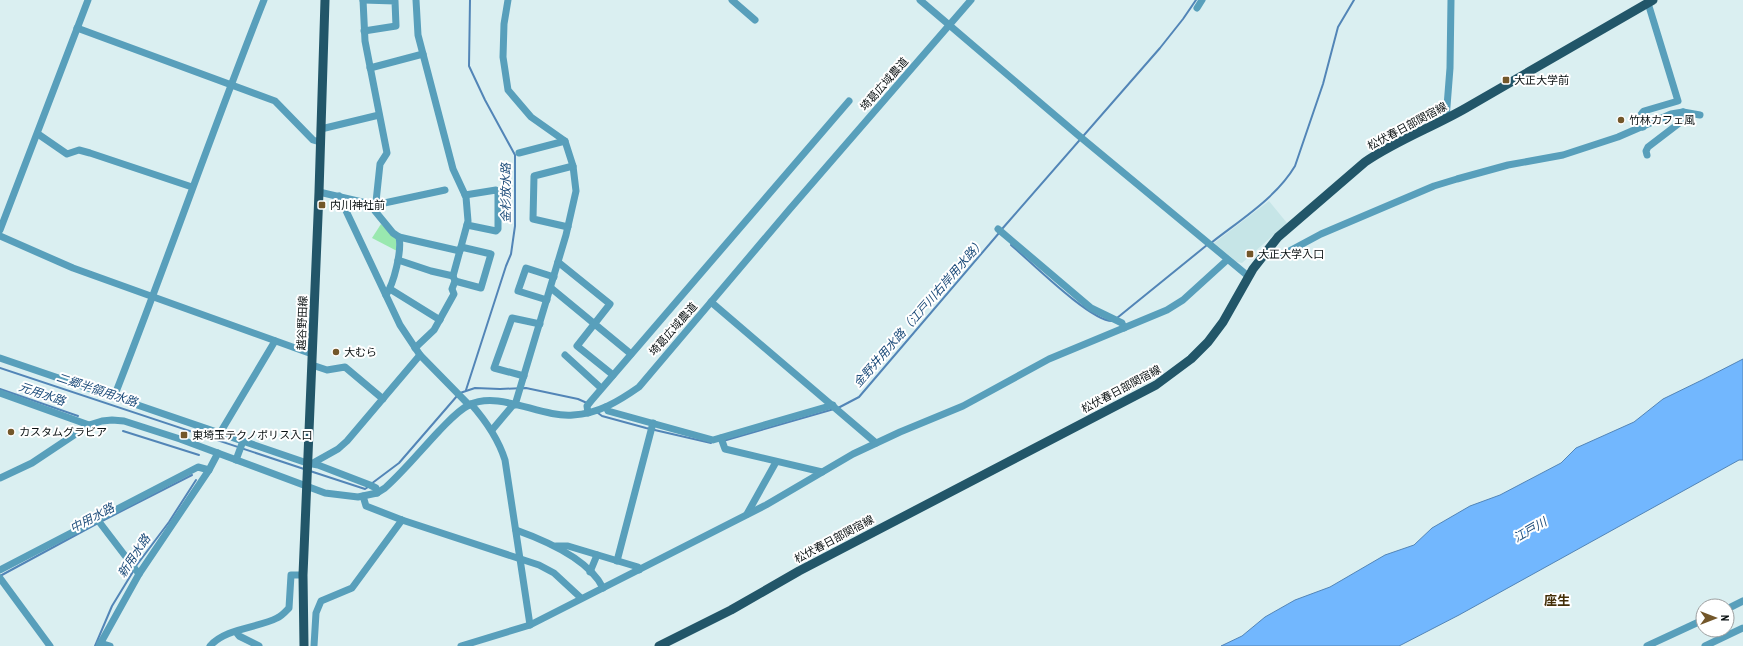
<svg xmlns="http://www.w3.org/2000/svg" width="1743" height="646" viewBox="0 0 1743 646" font-family="'Archivo Narrow','Noto Sans JP',sans-serif">
<rect width="100%" height="100%" fill="#daeff1"/>
<polygon fill="#c6e5e7" points="1269,201 1287,223 1242,263 1237,262 1214,243"/>
<polygon fill="#99e8af" points="381,224 396,239 397,251 372,238"/>
<polygon fill="#72b7fe" stroke="#5285b7" points="1743,359 1743,460 1739,460 1459,615 1399,646 1221,646 1242,636 1265,617 1295,600 1330,587 1385,555 1414,545 1432,528 1470,506 1500,495 1561,463 1576,448 1634,422 1663,399 1702,380"/>
<g fill="none" stroke-linecap="round" stroke-linejoin="round">
<g stroke="#5285b7" stroke-width="2">
<polyline points="1002,229 1160,48 1183,19 1196,0"/>
<path d="M1211 243C1240 220 1276 198 1295 166L1323 84 1338 27 1354 0"/>
<path d="M1011 245C1030 261 1090 321 1112 321"/>
<polyline points="1117,318 1207,245"/>
<polyline points="0,368 304,469"/>
<polyline points="0,389 78,416"/>
<polyline points="466,390 506,266 511,254 515,226 515,155 485,100 469,66 470,0"/>
<polyline points="460,393 475,388 500,389 526,388 578,399 587,403"/>
<polyline points="838,408 859,397 999,233"/>
<polyline points="598,413 602,416 646,428 711,443"/>
<polyline points="123,431 199,455"/>
<polyline points="723,441 834,409"/>
<polyline points="310,471 365,489 368,487"/>
<polyline points="371,484 399,463 457,396"/>
<polyline points="102,521 192,475"/>
<polyline points="136,566 169,522 196,480"/>
<polyline points="0,576 98,523"/>
<polyline points="95,646 112,606 134,570"/>
</g>
<g stroke="#589fbb" stroke-width="7">
<path d="M363 0 365 41 387 153 380 164 375 211 393 233 399 237C402 251 394 283 386 295"/>
<polyline points="363,0 395,1 396,26 364,31"/>
<polyline points="508,0 504,24 503,57 508,90 531,117 565,141 573,166 576,191 566,235 515,405"/>
<polyline points="732,0 755,20"/>
<polyline points="920,0 1078,135 1248,276"/>
<polyline points="1197,8 1202,0"/>
<polyline points="77,28 275,101 313,140 320,142"/>
<polyline points="370,68 423,54"/>
<polyline points="1446,119 1450,68 1451,0"/>
<path d="M1643 127C1640 120 1638 116 1644 111L1678 101 1648 3"/>
<polyline points="321,129 379,115"/>
<polyline points="38,134 67,154 79,150 90,153 192,187"/>
<polyline points="519,153 565,141"/>
<polyline points="1647,155 1646,151 1648,147 1682,121 1685,115 1683,112"/>
<polyline points="319,192 375,205 445,190"/>
<polyline points="465,195 496,190 498,193 498,229 496,231 467,225"/>
<polyline points="339,196 400,325 420,355 469,405"/>
<polyline points="568,227 533,219 534,176 573,166"/>
<polyline points="998,229 1091,308 1122,323 1124,328"/>
<polyline points="0,230 88,0"/>
<polyline points="0,236 73,268 312,354"/>
<polyline points="399,237 460,251"/>
<polyline points="1280,256 1321,234 1434,186 1457,179 1508,165 1563,155 1618,137 1671,114 1683,112 1700,115"/>
<polyline points="398,260 431,271 453,276"/>
<polyline points="558,262 610,304 577,346 613,375"/>
<polyline points="455,281 481,288 491,254 461,247"/>
<polyline points="551,288 631,354"/>
<polyline points="390,289 440,320"/>
<polyline points="547,300 518,291 526,268 554,277"/>
<polyline points="711,302 876,443"/>
<polyline points="415,348 434,330 454,294 452,289 455,281 453,276 468,221 466,197 453,169 418,35 416,0"/>
<polyline points="565,355 601,388"/>
<polyline points="0,358 307,463 318,465 370,485 376,488 377,493"/>
<polyline points="312,365 327,370 345,367 383,399"/>
<polyline points="524,376 494,368 512,318 540,324"/>
<polyline points="0,393 89,425"/>
<path d="M114 397C166 265 212 131 264 0"/>
<path d="M471 404C486 421 498 438 505 460L530 625"/>
<polyline points="606,407 608,411 713,440 833,405"/>
<polyline points="588,413 587,406 591,401 849,101"/>
<polyline points="492,430 513,405"/>
<polyline points="220,433 275,341"/>
<polyline points="721,438 725,449 822,472"/>
<polyline points="236,460 243,441"/>
<polyline points="313,463 338,449 347,441 420,355"/>
<path d="M0 478 32 463 89 425 102 421 112 420 124 421 180 439 325 493 358 497 377 493 385 488C404 471 421 450 439 431 449 421 457 411 469 405 499 390 541 418 573 415 598 414 619 401 639 387L789 210 971 0"/>
<polyline points="363,496 366,506 402,520 539,565 554,573 581,598"/>
<polyline points="747,514 776,462"/>
<polyline points="97,519 139,574"/>
<path d="M516 530C544 540 589 559 603 588"/>
<polyline points="556,546 568,546 638,567 639,570"/>
<polyline points="617,561 653,423"/>
<polyline points="0,570 198,467 209,470"/>
<polyline points="590,572 597,555"/>
<polyline points="0,578 50,646"/>
<polyline points="1727,609 1743,601"/>
<polyline points="236,632 239,636 259,646"/>
<polyline points="100,643 110,646"/>
<polyline points="99,646 139,574 209,470 218,453"/>
<path d="M210 646C226 628 258 628 277 618 282 616 286 611 289 608L291 575H303"/>
<polyline points="314,646 316,613 321,601 352,588 402,520"/>
<polyline points="461,646 530,625 766,505 853,454 900,432 963,406 1049,359 1167,310 1183,300 1227,260"/>
<polyline points="1647,646 1703,620"/>
<polyline points="1705,646 1743,628"/>
</g>
<g stroke="#225669" stroke-width="9">
<polyline points="304,646 303,575 319,192 325,0"/>
<path d="M659 646 731 610 799 571 1156 385 1191 359 1208 342 1223 322 1253 269 1278 237 1365 162C1397 140 1433 127 1466 108 1529 72 1591 36 1653 0"/>
</g>
</g>
<g fill="#73572a" stroke="#fff" stroke-width="1.5">
<rect x="1502" y="76" width="8" height="8" rx="2"/>
<circle cx="1621" cy="120" r="4"/>
<rect x="318" y="201" width="8" height="8" rx="2"/>
<rect x="1246" y="250" width="8" height="8" rx="2"/>
<circle cx="336" cy="352" r="4"/>
<circle cx="11" cy="432" r="4"/>
<rect x="180" y="431" width="8" height="8" rx="2"/>
</g>
<g text-anchor="middle" dominant-baseline="central" stroke-width="4" stroke-linejoin="round" paint-order="stroke">
<g font-size="11" fill="#091011" stroke="#fff" text-anchor="start">
<text x="1514" y="80">大正大学前</text>
<text x="1629" y="120">竹林カフェ風</text>
<text x="330" y="205">内川神社前</text>
<text x="1258" y="254">大正大学入口</text>
<text x="344" y="352">大むら</text>
<text x="19" y="432">カスタムグラビア</text>
<text x="192" y="435">東埼玉テクノポリス入口</text>
</g>
<g font-size="11" fill="#091011" stroke="#fff">
<text transform="translate(884 84) rotate(-49)">埼葛広域農道</text>
<text transform="translate(1407 126) rotate(-28)">松伏春日部関宿線</text>
<text transform="translate(302 323) rotate(-88)">越谷野田線</text>
<text transform="translate(673 329) rotate(-49)">埼葛広域農道</text>
<text transform="translate(1121 389) rotate(-28)">松伏春日部関宿線</text>
<text transform="translate(834 539) rotate(-28)">松伏春日部関宿線</text>
</g>
<g font-size="12" font-style="italic" fill="#1e4d7b" stroke="#fff">
<text transform="translate(506 193) rotate(-90)">金杉放水路</text>
<text transform="translate(919 313) rotate(-49)">金野井用水路（江戸川右岸用水路）</text>
<text transform="translate(97 390) rotate(18)">二郷半領用水路</text>
<text transform="translate(42 394) rotate(19)">元用水路</text>
<text transform="translate(92 518) rotate(-28)">中用水路</text>
<text transform="translate(1530 530) rotate(-30)">江戸川</text>
<text transform="translate(134 556) rotate(-56)">新用水路</text>
</g>
<g font-size="13" font-weight="bold" fill="#442f08" stroke="#fff">
<text x="1557" y="600">座生</text>
</g>
</g>
<g transform="translate(1715 618) rotate(90)"><circle r="19" fill="#ffffff" stroke="#9d9fa0"/>
<path d="M0-3L7 15L0 10L-7 15Z" fill="#73572a"/>
<text y="-6" font-size="11" font-weight="bold" text-anchor="middle" fill="#091011">N</text>
</g>
</svg>
